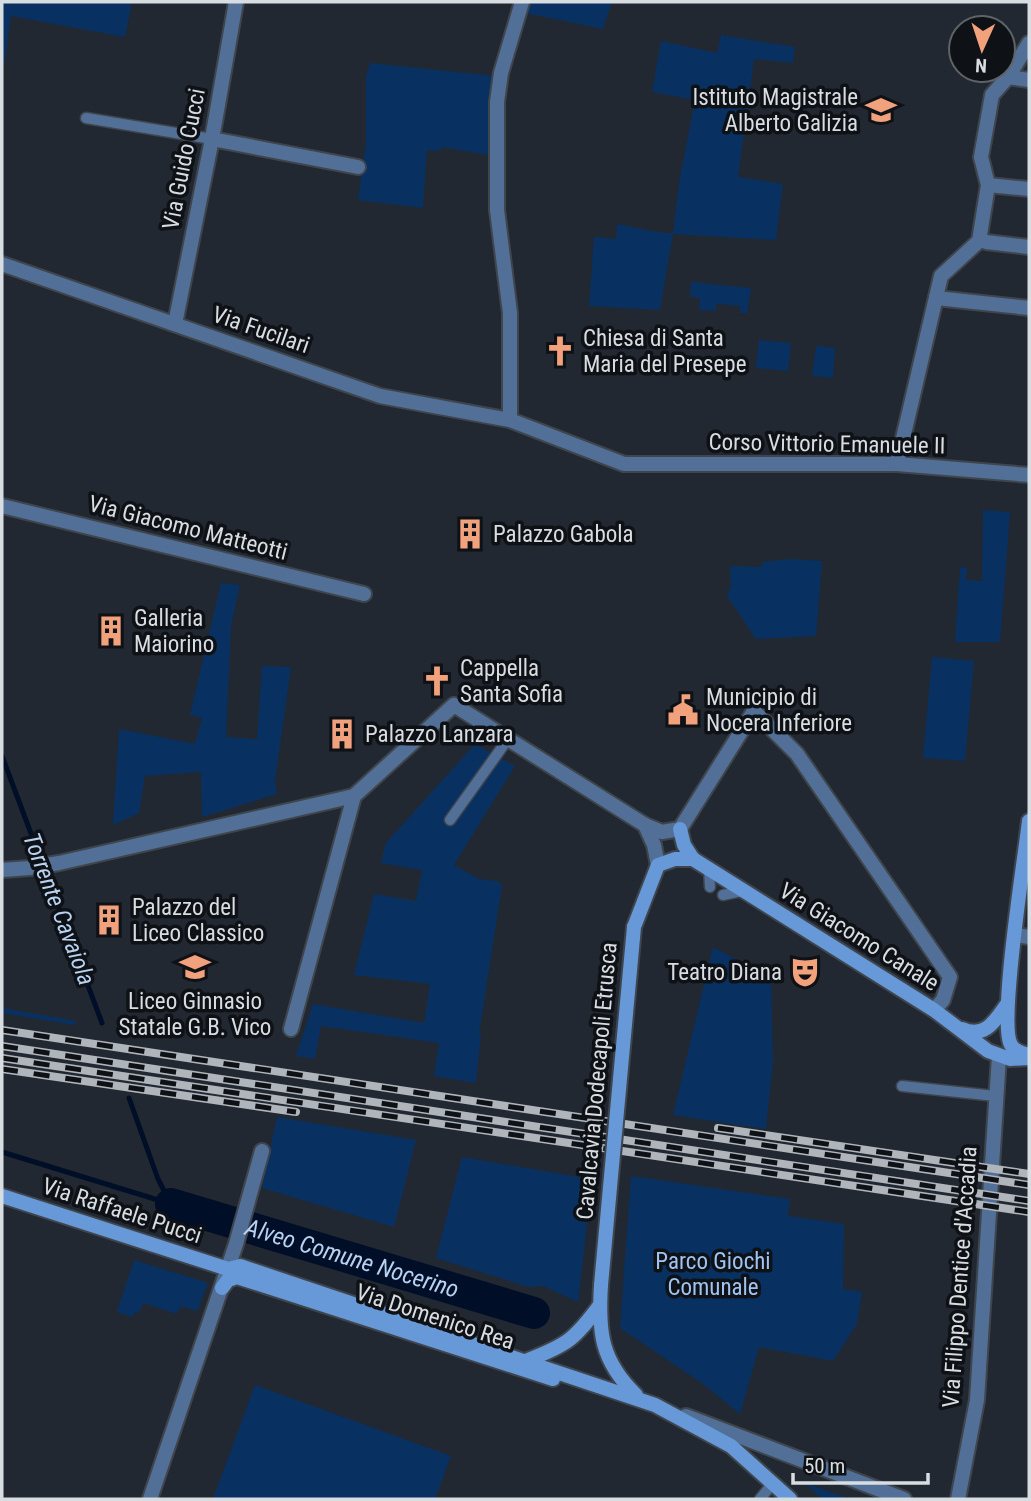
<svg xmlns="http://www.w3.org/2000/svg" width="1031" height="1501" viewBox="0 0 1031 1501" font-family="'Roboto Condensed',sans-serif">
<rect width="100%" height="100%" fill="#222831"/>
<g fill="#083162">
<polygon points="2,2 132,2 125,37 11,16 2,81"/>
<polygon points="529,2 612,2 603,29 525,13"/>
<path d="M721 35 795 47 793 63 754 59 738 177 783 184 776 240 673 234 660 310 589 306 594 237 616 239 617 224C637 227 654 233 673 233L679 183 695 100 652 92 661 41 717 53Z"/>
<polygon points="370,63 496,76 489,155 441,147 441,151 427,150 423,208 358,200 366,144 366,77"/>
<polygon points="691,282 751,288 747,313 740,313 740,306 717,304 715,311 699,310 700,298 690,297"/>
<polygon points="759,340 791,343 788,371 756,368"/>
<polygon points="816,346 835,348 833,378 812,376"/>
<polygon points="983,510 1010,512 1000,642 955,642 960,567 967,568 966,580 982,581"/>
<polygon points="790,559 822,561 816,636 756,639 727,596 731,585 730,566 762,567 762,562"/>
<polygon points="221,583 240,585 231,626 226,737 257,739 262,666 291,667 275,781 277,794 202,817 201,772 145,776 139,813 113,825 119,729 195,744 202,718 190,715"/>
<polygon points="932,657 974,661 965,761 923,758"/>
<polygon points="475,744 515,766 454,865 479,879 497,881 502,885 479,1034 481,1035 476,1083 434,1076 439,1043 321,1026 315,1059 296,1056 313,1004 424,1023 430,984 354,975 374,894 416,901 422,870 381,863 386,843"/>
<polygon points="713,947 771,978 773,1061 766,1129 673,1115"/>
<polygon points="2,1008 76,1021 75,1025 2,1013"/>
<polygon points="277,1117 416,1140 394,1227 262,1188"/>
<polygon points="462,1157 585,1178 591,1190 578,1302 543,1286 529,1287 436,1258"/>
<polygon points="631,1176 790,1199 788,1216 844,1224 843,1289 862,1292 857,1324 833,1361 759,1347 740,1414 703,1384 620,1328"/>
<polygon points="134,1260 208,1283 197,1311 180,1306 177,1314 143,1303 139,1313 135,1312 133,1317 117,1312"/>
<polygon points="255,1385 451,1456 435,1499 213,1499"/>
<polygon points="805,1483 850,1499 822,1499"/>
</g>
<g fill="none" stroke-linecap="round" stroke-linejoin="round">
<g stroke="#000e28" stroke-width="5">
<polyline points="2,756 102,1023"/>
<polyline points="129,1098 158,1179 171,1204"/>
<polyline points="2,1152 171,1204"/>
</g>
<path stroke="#000e28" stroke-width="32" id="s1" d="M171 1204 534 1313"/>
<g stroke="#3f454d" stroke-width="13">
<g id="lane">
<polyline points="86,118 212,139"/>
<polyline points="450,820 508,739"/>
<polyline points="709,870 710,887"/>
<polyline points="723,895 742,891"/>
<polyline points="902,1086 995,1096"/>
<polyline points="760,1499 773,1483"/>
</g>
</g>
<g stroke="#3f454d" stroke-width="18">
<g id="street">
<polyline points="1008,77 1029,80"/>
<polyline points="212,139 358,167"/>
<polyline points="988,185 1029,189"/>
<polyline points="986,242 1029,247"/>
<polyline points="2,264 380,396 510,420 624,464 897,464 1029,475"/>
<polyline points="936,298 1029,308"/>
<polyline points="175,324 212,139 236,2"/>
<polyline points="510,420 510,313 497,210 497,102 501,73 522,2"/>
<polyline points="897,464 941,276 979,241 988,185 981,157 992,95 1008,77 1029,43"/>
<polyline points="2,506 364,594"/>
<polyline points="645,825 662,832 680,829 754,711 797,754 950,977 943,1000 934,1010"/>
<polyline points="2,870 29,868 59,863 354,796"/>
<polyline points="1015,935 1029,937"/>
<polyline points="291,1029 354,796 454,705 645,825 654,845 658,865"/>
<polyline points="686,1416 904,1499"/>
<polyline points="150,1499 236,1244 262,1151"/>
<polyline points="958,1499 977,1400 999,1056"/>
</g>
</g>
<g stroke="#3f454d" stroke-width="18">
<g id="secondary">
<polyline points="680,829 684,845 693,859"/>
<polyline points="634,927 658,865 675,859 693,859 934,1010 988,1051 1010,1059 1029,1058"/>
<path d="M962 1029C985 1039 995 1021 1007 1004"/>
<path d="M1029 1055C1022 1053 1015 1052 1011 1045 998 1023 1025 856 1029 821"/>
<polyline points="2,1196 228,1269 240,1266 655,1405 731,1446 790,1499"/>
<path d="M601 1285C598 1332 601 1361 636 1395"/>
<polyline points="222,1288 228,1280 237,1277 553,1379"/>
<path d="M528 1360C567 1345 575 1339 600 1305"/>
</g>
</g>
<use href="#lane" stroke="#527097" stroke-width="10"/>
<use href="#street" stroke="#527097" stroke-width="14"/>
<use href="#secondary" stroke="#6798d8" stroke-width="14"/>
<g stroke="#afb5bb" stroke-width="8">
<g id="rail">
<polyline points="2,1030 1029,1185"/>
<polyline points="2,1046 1029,1201"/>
<polyline points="2,1058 1029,1212"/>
<polyline points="2,1069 296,1112"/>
<polyline points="718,1128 1029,1174"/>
</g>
</g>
<use href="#rail" stroke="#0e1115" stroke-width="5" stroke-dasharray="16" stroke-linecap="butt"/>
<g stroke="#3f454d" stroke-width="18" stroke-linecap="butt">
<polyline id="secondary-bridge" points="601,1285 634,927"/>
</g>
<use href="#secondary-bridge" stroke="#6798d8" stroke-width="14"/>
</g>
<defs>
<g id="school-bare" transform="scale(2.415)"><path d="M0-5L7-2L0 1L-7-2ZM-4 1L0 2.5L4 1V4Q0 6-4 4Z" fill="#f1a17c" stroke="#0e1115" stroke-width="2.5" paint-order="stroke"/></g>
<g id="church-bare" transform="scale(2.415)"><path d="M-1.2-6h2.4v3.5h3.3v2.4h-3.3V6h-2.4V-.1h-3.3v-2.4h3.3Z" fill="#f1a17c" stroke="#0e1115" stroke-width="2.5" paint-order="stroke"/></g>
<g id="building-bare" transform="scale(2.415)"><path d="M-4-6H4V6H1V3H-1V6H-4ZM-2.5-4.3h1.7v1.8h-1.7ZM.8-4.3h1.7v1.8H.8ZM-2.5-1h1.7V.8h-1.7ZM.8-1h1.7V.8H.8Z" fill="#f1a17c" stroke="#0e1115" stroke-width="2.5" paint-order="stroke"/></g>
<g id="civic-bare" transform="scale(2.415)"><path d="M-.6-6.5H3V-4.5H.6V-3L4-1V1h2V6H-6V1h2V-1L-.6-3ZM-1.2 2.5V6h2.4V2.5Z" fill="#f1a17c" stroke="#0e1115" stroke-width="2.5" paint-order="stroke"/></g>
<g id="theatre-bare" transform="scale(2.415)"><path d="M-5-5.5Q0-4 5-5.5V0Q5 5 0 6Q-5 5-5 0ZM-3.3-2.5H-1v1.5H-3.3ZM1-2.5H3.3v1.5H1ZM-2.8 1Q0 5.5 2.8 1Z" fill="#f1a17c" stroke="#0e1115" stroke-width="2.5" paint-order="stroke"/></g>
</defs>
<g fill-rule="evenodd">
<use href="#school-bare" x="881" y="110"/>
<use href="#church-bare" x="560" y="351"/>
<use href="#building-bare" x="470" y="534"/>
<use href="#building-bare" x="111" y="631"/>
<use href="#church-bare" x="437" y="681"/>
<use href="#civic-bare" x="683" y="710"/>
<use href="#building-bare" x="342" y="734"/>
<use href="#building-bare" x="109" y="920"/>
<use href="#school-bare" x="195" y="967"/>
<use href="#theatre-bare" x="805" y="972"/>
</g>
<g text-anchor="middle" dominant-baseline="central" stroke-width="7" stroke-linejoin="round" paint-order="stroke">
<g font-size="23" fill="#d8dde2" stroke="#0e1115" text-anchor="start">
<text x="858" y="97" text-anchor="end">Istituto Magistrale<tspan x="858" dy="26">Alberto Galizia</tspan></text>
<text x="583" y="338">Chiesa di Santa<tspan x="583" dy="26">Maria del Presepe</tspan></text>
<text x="493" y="534">Palazzo Gabola</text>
<text x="134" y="618">Galleria<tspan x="134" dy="26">Maiorino</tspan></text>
<text x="460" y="668">Cappella<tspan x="460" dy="26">Santa Sofia</tspan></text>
<text x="706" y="697">Municipio di<tspan x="706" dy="26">Nocera Inferiore</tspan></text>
<text x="365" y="734">Palazzo Lanzara</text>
<text x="132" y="907">Palazzo del<tspan x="132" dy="26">Liceo Classico</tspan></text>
<text x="782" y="972" text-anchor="end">Teatro Diana</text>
<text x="195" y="1001" text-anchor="middle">Liceo Ginnasio<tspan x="195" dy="26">Statale G.B. Vico</tspan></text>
</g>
<g font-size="23" fill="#d8dde2" stroke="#0e1115">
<text transform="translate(184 159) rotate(-79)">Via Guido Cucci</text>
<text transform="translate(261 330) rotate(19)">Via Fucilari</text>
<text transform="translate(827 444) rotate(1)">Corso Vittorio Emanuele II</text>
<text transform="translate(188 528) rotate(14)">Via Giacomo Matteotti</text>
<text transform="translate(859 937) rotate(32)">Via Giacomo Canale</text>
<text transform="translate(597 1081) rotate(-85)">Cavalcavia Dodecapoli Etrusca</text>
<text transform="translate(122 1211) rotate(18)">Via Raffaele Pucci</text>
<text transform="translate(960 1277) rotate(-86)">Via Filippo Dentice d'Accadia</text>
<text transform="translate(435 1317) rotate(18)">Via Domenico Rea</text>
</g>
<g font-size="23" fill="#9fc3f2" stroke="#0e1115">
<text x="713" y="1261">Parco Giochi<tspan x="713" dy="26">Comunale</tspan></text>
</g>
<g font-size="24" font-style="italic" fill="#b9d2f2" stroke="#0e1115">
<text transform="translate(59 909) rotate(69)">Torrente Cavaiola</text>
<text stroke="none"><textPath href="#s1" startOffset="189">Alveo Comune Nocerino</textPath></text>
</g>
</g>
<rect width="1031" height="1501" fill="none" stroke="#d8dde2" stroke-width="7"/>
<g transform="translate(982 49) rotate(183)"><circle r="33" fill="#0e1115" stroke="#5f6367" stroke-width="2"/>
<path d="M0-5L12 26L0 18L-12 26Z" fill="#f1a17c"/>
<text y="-10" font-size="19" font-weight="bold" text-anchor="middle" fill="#d8dde2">N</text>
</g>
<path d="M793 1473v10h135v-10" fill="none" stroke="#d8dde2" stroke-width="3.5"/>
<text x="804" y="1473" font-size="21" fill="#d8dde2" stroke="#0e1115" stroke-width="5" paint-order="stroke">50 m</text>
</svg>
